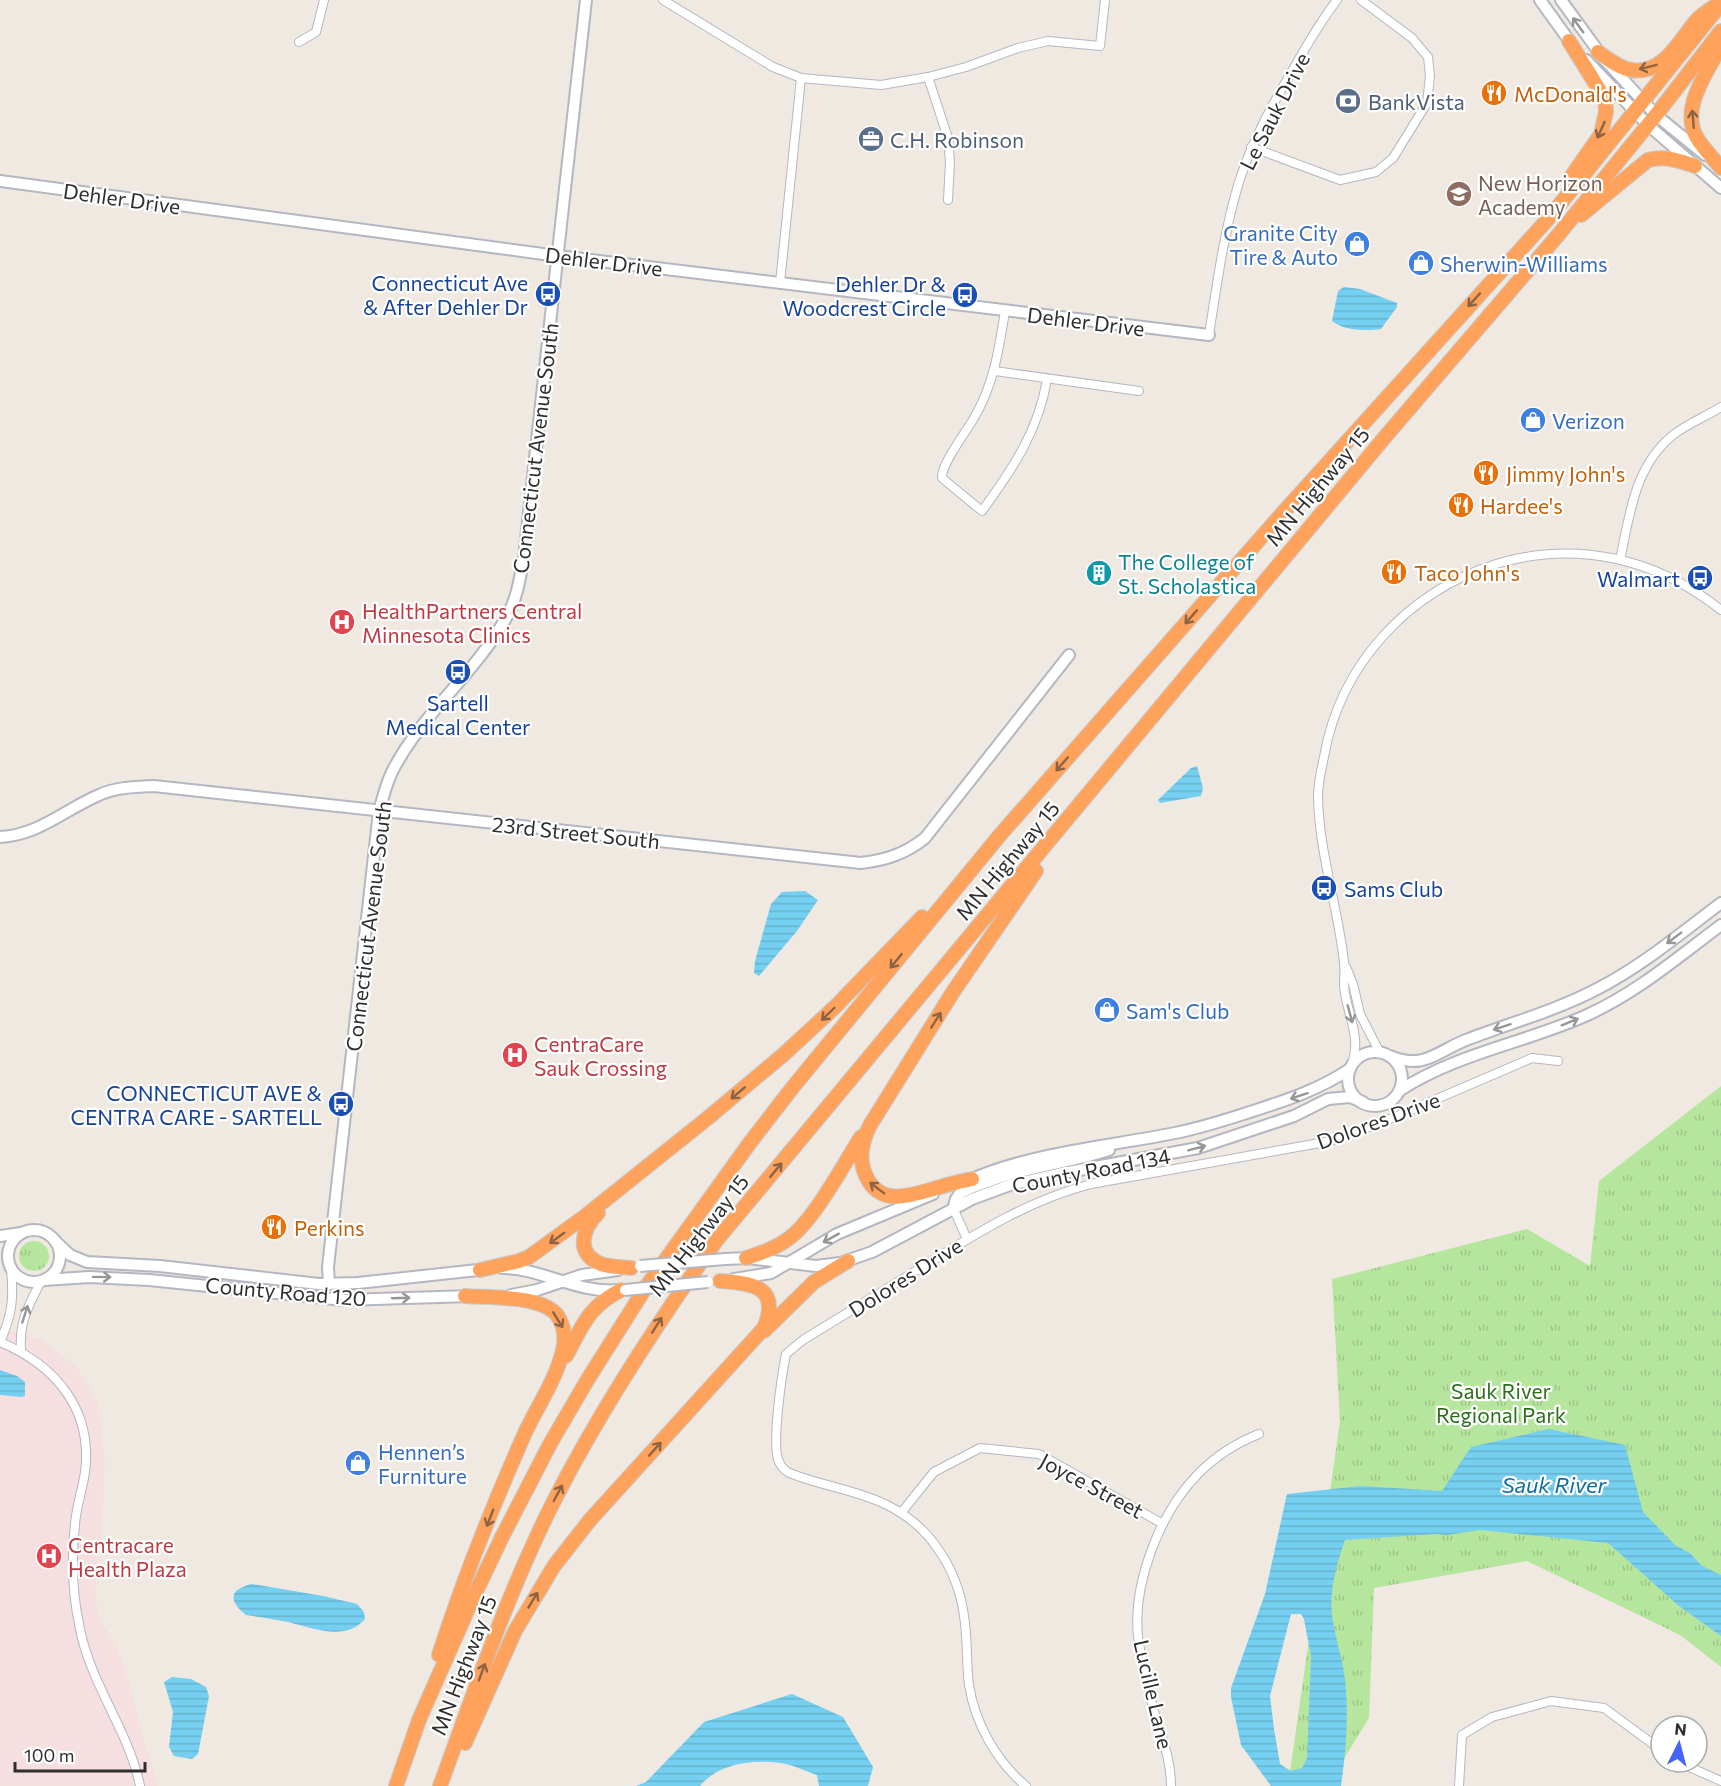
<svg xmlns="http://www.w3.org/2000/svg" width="1721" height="1786" viewBox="0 0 1721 1786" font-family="Commissioner,sans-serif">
<defs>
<pattern id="grass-tufts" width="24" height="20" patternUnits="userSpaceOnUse" patternTransform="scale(1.5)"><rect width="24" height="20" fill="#b6e59e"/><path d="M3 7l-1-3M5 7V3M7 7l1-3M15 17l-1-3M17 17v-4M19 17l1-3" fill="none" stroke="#9dc588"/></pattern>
<pattern id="water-rules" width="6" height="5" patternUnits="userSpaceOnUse" patternTransform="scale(1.5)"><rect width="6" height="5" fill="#75cff0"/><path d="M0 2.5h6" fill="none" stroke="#66b2ce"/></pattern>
</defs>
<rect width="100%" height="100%" fill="#efe9e1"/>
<polygon fill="#f5dfe0" points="0,1328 43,1340 76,1366 98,1403 105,1462 102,1520 95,1592 99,1618 116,1646 127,1676 137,1716 158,1786 0,1786"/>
<g fill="url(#grass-tufts)">
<polygon points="1721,1086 1721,1667 1680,1635 1527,1561 1374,1588 1369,1718 1342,1762 1288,1786 1340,1421 1332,1279 1527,1229 1590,1266 1599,1181"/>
<circle cx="34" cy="1256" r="15"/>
</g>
<g fill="url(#water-rules)" fill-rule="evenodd">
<path d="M1344 287 1360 289 1397 303V307L1381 329C1366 331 1344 331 1332 321L1338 291Z"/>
<polygon points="1197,766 1203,788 1201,796 1160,803 1158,800 1191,768"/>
<polygon points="805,891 818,900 797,931 759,976 754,973 755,961 771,904 782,892"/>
<polygon points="0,1370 17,1376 25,1382 25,1396 21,1397 0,1395"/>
<path d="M1549 1429 1625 1445 1643 1512 1675 1545 1690 1553 1702 1566 1721 1575V1636L1679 1606 1608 1543 1480 1530 1447 1535 1435 1534 1345 1540C1336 1565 1328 1595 1333 1621 1336 1641 1343 1660 1345 1680 1349 1716 1346 1750 1341 1786H1271L1241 1745 1231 1697V1688L1265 1594 1287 1494 1361 1486 1442 1491 1471 1447ZM1291 1614H1301L1304 1619 1311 1656 1307 1758 1302 1768 1291 1771 1280 1764 1274 1729 1270 1696Z"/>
<path d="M252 1584 323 1596 357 1604 364 1612 365 1619C345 1642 313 1628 288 1622 274 1619 260 1617 246 1615 228 1601 229 1589 252 1584Z"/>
<polygon points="172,1677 191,1679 206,1687 209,1696 198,1754 192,1759 174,1756 169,1747 173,1712 164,1682"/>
<path d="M792 1694 843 1717 873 1767 868 1786H819L817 1775C805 1771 793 1765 781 1763 753 1759 718 1763 700 1786H636L646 1782 704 1722Z"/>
</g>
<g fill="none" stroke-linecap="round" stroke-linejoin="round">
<g stroke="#b4b7c1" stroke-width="10">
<g id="street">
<polyline points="663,0 773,67 801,78 812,79 881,85 928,77 966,67 1018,48 1048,41 1100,46 1105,0"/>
<polyline points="299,42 316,32 324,0"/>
<polyline points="928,77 948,138 950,162 948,200"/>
<polyline points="1251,147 1340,180 1376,172 1393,158 1427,103 1430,76 1428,57 1412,38 1361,0"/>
<polyline points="780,283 801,78"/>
<path d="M1005 311C999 349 994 384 974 418 966 432 941 464 942 478L982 511C1012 470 1039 430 1047 379"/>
<path d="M1209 335C1217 284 1224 231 1239 182 1252 141 1273 103 1295 66 1308 43 1321 21 1337 0"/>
<polyline points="995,371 1139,391"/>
<path d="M1620 560C1630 514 1634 467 1673 435 1687 424 1705 417 1721 407"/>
<polyline points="1346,967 1353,984 1360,1014 1380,1053"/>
<path d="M1352 1064C1362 1035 1346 1014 1344 985 1344 978 1345 970 1344 962 1338 907 1319 853 1318 797 1318 783 1321 770 1324 757 1340 665 1407 592 1496 564 1576 540 1656 558 1721 610"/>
<polyline points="954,1210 967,1239"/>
<path d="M0 1342C55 1365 93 1409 85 1472 83 1487 78 1501 76 1516 71 1553 72 1593 80 1629 91 1685 129 1731 140 1786"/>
<path d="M0 1342C12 1315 14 1299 11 1269"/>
<path d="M21 1351C19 1321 28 1307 41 1281"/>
<polyline points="901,1513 934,1472 980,1448 1039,1454 1163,1524"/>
<polyline points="1678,1762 1721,1781"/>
<path d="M1026 1786C996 1761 975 1723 969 1685 966 1662 968 1639 964 1616 961 1593 952 1569 938 1549 926 1531 907 1515 887 1505 857 1490 823 1486 792 1474 786 1472 782 1468 779 1462 771 1446 782 1374 786 1354L803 1340C844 1315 886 1289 927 1264 980 1231 1030 1200 1091 1184L1331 1141 1390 1119 1532 1058 1558 1061"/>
<path d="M1171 1786C1171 1757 1160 1734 1153 1707 1148 1687 1143 1665 1139 1644 1130 1588 1159 1513 1199 1473 1216 1456 1236 1443 1259 1434"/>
<polyline points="1459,1786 1462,1735 1492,1717 1551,1701 1604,1708 1661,1750"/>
</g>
</g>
<g stroke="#b4b7c1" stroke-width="14">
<g id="secondary">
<polyline points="1540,0 1573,46"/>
<polyline points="1561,0 1604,59 1656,115 1705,155"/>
<polyline points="1586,60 1648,125 1721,188"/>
<polyline points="0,181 558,256 1209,335"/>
<path d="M0 837C39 835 64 810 99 795 116 787 136 787 154 786L861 863C886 860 905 854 925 838L1069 655"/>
<circle cx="1375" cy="1079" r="27"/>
<path d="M1390 1056C1424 1070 1436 1052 1466 1040 1510 1023 1555 1011 1597 989 1642 966 1681 933 1721 903"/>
<path d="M1399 1091C1455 1054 1524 1043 1585 1016 1635 994 1677 958 1721 925"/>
<path d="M967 1181C1033 1152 1105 1147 1175 1133 1201 1128 1225 1120 1250 1112 1287 1100 1318 1090 1350 1069"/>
<path d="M954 1210C954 1203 955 1197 961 1193 968 1188 978 1185 987 1182 1026 1167 1069 1163 1109 1150"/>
<circle cx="34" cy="1256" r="26"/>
<polyline points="0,1236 21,1233"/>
<polyline points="55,1241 70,1255 87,1262 160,1266 319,1284 358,1283 487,1269"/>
<polyline points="725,1259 747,1258 816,1266 840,1263 872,1252 972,1199 1010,1185 1063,1173 1198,1148 1294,1116 1328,1099 1350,1097 1363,1102"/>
<path d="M502 1268C542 1268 578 1294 618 1290"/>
<polyline points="734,1279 771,1273 837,1234 933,1194"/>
<polyline points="44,1280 89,1277 149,1280 343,1300 471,1296"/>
<path d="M329 1284 328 1267 379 811C383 798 386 784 392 772 421 714 475 674 506 618 517 600 520 577 524 557L586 0"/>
<polyline points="511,1295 537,1290 582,1275 618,1270"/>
</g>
</g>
<g stroke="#c9c9c9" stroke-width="16">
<g id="highway">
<polyline points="1569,41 1605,99 1606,112 1601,134 1571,177"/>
<path d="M1721 45C1708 72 1679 108 1697 138 1704 149 1713 158 1721 168"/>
<path d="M1598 52C1608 59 1619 68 1631 70 1663 75 1679 41 1696 21 1701 15 1708 11 1715 6"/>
<path d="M1581 215 1648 160C1665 155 1679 161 1695 166"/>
<path d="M972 1179C962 1181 951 1183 940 1187 915 1194 881 1209 866 1176 858 1159 862 1143 869 1127L953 992 1036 871"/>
<path d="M598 1213C582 1229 575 1254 601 1264 610 1267 621 1267 631 1268"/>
<path d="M746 1258C761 1253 776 1248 788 1239 813 1222 844 1164 861 1137"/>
<polyline points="480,1270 519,1261 529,1257 584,1217 709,1117 783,1055 835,1007 922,917"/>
<polyline points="764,1331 814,1282 848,1261"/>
<path d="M566 1356C583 1325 588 1307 621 1290"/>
<path d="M439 1655C463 1580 493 1505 525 1433 538 1405 556 1380 563 1350 566 1338 564 1325 557 1315 540 1295 490 1298 465 1296"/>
<path d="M465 1743 515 1631 554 1566 590 1520 764 1328C781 1287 753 1283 720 1281"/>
<polyline points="396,1786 419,1720 471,1602 502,1537 550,1444 588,1379 646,1287 749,1144 793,1087 1000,835 1280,516 1548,219 1721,4"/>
<path d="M440 1786C476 1688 509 1588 557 1495 603 1406 658 1322 716 1241L1385 437 1559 234 1656 115 1721 31"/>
</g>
</g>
<use href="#street" stroke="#fff" stroke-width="8"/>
<use href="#secondary" stroke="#fff" stroke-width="10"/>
<use href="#highway" stroke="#ffa35c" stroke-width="14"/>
<g stroke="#b4b7c1" stroke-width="14" stroke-linecap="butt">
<g id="secondary-bridge">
<polyline points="640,1266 725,1259"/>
<polyline points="625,1290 708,1282"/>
</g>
</g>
<use href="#secondary-bridge" stroke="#fff" stroke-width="10"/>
</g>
<defs><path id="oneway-shaft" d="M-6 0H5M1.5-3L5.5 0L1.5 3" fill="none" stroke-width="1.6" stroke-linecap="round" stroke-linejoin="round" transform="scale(1.5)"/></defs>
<g stroke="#969696">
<use href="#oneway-shaft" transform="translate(1578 25) rotate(-126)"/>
<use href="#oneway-shaft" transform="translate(1674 938) rotate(143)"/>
<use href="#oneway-shaft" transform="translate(1350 1014) rotate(75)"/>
<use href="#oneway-shaft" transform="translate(1570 1022) rotate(-22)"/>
<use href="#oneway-shaft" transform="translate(1502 1027) rotate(162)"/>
<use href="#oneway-shaft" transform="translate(1299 1096) rotate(161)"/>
<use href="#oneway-shaft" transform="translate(1197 1148) rotate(-15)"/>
<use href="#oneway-shaft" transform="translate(831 1238) rotate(151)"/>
<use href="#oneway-shaft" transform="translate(102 1277) rotate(1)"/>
<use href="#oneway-shaft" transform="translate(401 1298) rotate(-2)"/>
<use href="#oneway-shaft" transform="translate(25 1314) rotate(-72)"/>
</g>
<g stroke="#8c6343">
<use href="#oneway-shaft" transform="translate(1648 67) rotate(166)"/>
<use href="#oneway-shaft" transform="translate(1693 119) rotate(-95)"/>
<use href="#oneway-shaft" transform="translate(1601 130) rotate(114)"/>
<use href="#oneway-shaft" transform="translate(1474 300) rotate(132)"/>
<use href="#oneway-shaft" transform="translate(1191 617) rotate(131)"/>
<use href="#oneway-shaft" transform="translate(1062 764) rotate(131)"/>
<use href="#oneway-shaft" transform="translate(896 961) rotate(129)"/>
<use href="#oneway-shaft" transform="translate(828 1014) rotate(136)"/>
<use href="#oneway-shaft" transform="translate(936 1020) rotate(-58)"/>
<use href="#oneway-shaft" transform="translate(738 1093) rotate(140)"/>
<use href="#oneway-shaft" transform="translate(776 1170) rotate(-50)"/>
<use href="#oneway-shaft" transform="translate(877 1188) rotate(-143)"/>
<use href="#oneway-shaft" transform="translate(557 1238) rotate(144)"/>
<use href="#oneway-shaft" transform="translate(558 1320) rotate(58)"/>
<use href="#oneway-shaft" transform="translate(657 1325) rotate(-58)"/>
<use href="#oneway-shaft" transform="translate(655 1449) rotate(-48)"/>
<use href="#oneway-shaft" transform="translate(558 1493) rotate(-62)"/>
<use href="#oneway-shaft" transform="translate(490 1518) rotate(111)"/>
<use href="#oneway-shaft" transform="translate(533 1600) rotate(-59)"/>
<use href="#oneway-shaft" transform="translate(482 1672) rotate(-70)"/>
</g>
<defs>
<g id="restaurant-disc" transform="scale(1.35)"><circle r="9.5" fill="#e8710a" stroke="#fff"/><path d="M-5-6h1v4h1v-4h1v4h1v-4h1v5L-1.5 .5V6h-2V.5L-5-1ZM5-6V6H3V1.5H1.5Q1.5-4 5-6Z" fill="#fff"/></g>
<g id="bank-disc" transform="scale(1.35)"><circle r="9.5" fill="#5c6f8a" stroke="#fff"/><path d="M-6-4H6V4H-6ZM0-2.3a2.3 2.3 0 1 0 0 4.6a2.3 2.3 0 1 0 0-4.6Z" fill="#fff"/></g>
<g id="office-disc" transform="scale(1.35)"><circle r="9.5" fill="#5c6f8a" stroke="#fff"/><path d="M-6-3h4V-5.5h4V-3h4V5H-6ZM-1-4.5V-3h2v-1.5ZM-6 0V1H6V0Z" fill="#fff"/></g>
<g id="school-disc" transform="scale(1.35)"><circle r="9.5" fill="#8d6e63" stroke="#fff"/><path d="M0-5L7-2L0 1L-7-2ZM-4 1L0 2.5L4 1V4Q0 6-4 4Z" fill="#fff"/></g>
<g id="shop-disc" transform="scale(1.35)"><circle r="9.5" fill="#3f7fe0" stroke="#fff"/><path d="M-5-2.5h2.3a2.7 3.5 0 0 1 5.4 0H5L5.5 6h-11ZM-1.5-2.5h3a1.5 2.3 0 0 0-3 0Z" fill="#fff"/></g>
<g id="bus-disc" transform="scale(1.35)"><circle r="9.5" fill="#1a4fb4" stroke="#fff"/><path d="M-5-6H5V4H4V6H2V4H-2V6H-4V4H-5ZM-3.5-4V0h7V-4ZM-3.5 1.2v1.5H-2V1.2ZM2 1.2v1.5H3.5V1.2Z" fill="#fff"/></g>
<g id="building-disc" transform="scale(1.35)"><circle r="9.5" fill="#0f9aa8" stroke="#fff"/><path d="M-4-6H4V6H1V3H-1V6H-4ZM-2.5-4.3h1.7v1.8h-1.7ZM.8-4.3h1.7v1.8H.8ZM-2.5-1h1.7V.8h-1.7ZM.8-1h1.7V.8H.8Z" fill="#fff"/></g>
<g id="hospital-disc" transform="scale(1.35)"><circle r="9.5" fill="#e0444e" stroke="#fff"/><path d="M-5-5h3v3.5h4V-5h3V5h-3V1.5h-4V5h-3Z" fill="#fff"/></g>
</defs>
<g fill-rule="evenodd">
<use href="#restaurant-disc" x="1494" y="93"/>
<use href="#bank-disc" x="1348" y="101"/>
<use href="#office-disc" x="871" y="139"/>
<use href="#school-disc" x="1459" y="194"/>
<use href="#shop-disc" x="1357" y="244"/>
<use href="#shop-disc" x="1421" y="263"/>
<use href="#bus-disc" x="548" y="294"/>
<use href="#bus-disc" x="965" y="295"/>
<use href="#shop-disc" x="1533" y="420"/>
<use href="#restaurant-disc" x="1486" y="473"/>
<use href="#restaurant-disc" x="1461" y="505"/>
<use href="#restaurant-disc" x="1394" y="572"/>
<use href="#building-disc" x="1099" y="573"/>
<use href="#bus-disc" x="1700" y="578"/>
<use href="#hospital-disc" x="342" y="622"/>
<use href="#bus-disc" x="458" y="672"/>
<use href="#bus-disc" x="1324" y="888"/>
<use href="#shop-disc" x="1107" y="1010"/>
<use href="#hospital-disc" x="515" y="1055"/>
<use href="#bus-disc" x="341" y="1104"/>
<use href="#restaurant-disc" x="274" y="1227"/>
<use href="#shop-disc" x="358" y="1463"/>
<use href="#hospital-disc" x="49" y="1556"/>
</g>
<g text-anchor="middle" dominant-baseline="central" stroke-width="4.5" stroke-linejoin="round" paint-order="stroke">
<g font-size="21" fill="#c56008" stroke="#fff" text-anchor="start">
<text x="1514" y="93">McDonald's</text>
<text x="1506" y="473">Jimmy John's</text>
<text x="1480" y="505">Hardee's</text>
<text x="1414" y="572">Taco John's</text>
<text x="294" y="1227">Perkins</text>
</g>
<g font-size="21" fill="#4e5e75" stroke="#fff" text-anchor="start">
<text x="1368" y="101">BankVista</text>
<text x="890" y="139">C.H. Robinson</text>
</g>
<g font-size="21" fill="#2e2e2e" stroke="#fff">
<text transform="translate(1274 111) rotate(-63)">Le Sauk Drive</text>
<text transform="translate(122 198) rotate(8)">Dehler Drive</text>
<text transform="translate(604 261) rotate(7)">Dehler Drive</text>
<text transform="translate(1086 321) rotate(7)">Dehler Drive</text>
<text transform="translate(535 448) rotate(-83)">Connecticut Avenue South</text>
<text transform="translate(1317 486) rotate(-50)">MN Highway 15</text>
<text transform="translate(576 832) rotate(6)">23rd Street South</text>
<text transform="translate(1007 860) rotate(-50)">MN Highway 15</text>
<text transform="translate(368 926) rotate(-83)">Connecticut Avenue South</text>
<text transform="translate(1378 1120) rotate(-20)">Dolores Drive</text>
<text transform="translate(1091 1170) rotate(-11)">County Road 134</text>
<text transform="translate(698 1235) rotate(-52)">MN Highway 15</text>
<text transform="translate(905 1277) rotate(-32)">Dolores Drive</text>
<text transform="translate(286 1291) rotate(5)">County Road 120</text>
<text transform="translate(1092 1485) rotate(28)">Joyce Street</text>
<text transform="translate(463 1665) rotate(-69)">MN Highway 15</text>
<text transform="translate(1154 1694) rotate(77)">Lucille Lane</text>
</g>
<g font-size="21" fill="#785e54" stroke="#fff" text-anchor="start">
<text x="1478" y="182">New Horizon<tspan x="1478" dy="24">Academy</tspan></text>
</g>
<g font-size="21" fill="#366cbe" stroke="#fff" text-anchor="start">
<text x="1338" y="232" text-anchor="end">Granite City<tspan x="1338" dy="24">Tire &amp; Auto</tspan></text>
<text x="1440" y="263">Sherwin-Williams</text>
<text x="1552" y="420">Verizon</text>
<text x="1126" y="1010">Sam's Club</text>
<text x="378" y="1451">Hennen’s<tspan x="378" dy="24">Furniture</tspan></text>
</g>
<g font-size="21" fill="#164399" stroke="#fff" text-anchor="end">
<text x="528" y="282">Connecticut Ave<tspan x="528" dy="24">&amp; After Dehler Dr</tspan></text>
<text x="946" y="283">Dehler Dr &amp;<tspan x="946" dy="24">Woodcrest Circle</tspan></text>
<text x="1680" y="578">Walmart</text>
<text x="458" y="702" text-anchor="middle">Sartell<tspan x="458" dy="24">Medical Center</tspan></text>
<text x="1344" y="888" text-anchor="start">Sams Club</text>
<text x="322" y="1092">CONNECTICUT AVE &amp;<tspan x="322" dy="24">CENTRA CARE - SARTELL</tspan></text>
</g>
<g font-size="21" fill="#0d838f" stroke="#fff" text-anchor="start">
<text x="1118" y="561">The College of<tspan x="1118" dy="24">St. Scholastica</tspan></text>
</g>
<g font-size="21" fill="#be3a42" stroke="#fff" text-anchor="start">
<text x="362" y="610">HealthPartners Central<tspan x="362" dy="24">Minnesota Clinics</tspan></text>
<text x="534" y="1043">CentraCare<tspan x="534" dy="24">Sauk Crossing</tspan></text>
<text x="68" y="1544">Centracare<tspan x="68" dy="24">Health Plaza</tspan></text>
</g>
<g font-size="21" fill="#2c6e1b" stroke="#fff">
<text x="1501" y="1390">Sauk River<tspan x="1501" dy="24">Regional Park</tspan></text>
</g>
<g font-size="22" font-style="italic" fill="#0d6fa3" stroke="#fff">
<text x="1554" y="1484">Sauk River</text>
</g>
</g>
<g transform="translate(1679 1744) rotate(6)"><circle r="28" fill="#ffffff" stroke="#ababab" stroke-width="1.5"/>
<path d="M0-4.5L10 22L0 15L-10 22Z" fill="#4264fb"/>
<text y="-9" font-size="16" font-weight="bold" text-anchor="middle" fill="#2e2e2e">N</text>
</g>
<path d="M15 1762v9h130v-9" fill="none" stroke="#2e2e2e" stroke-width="3"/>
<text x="24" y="1762" font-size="18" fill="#2e2e2e" stroke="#ffffff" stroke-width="4.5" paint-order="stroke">100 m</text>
</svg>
